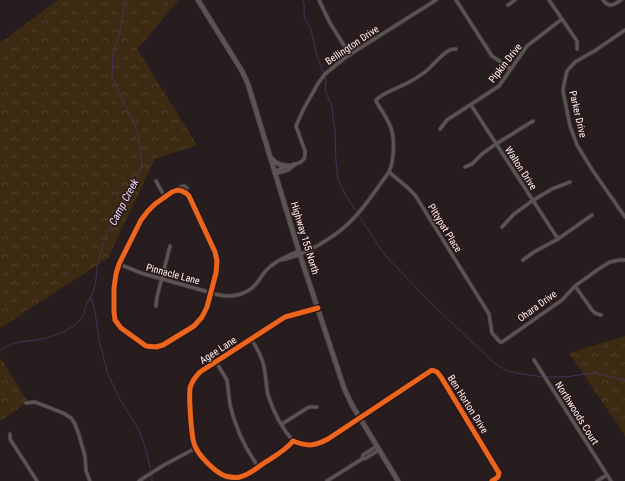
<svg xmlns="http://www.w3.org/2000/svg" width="625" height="481" viewBox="0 0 625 481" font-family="'Roboto Condensed',sans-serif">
<defs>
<pattern id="forest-crowns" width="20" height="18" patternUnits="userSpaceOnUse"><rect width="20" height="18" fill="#3d2a13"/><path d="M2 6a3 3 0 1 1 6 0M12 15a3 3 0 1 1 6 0" fill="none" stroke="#503f2a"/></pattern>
</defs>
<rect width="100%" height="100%" fill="#271c1e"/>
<g fill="url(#forest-crowns)">
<polygon points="58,0 179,0 137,49 197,145 155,159 108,258 0,328 0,43"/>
<polygon points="625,336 625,436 569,353"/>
<polygon points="0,357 28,402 0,421"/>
</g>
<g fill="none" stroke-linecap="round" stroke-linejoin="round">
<g stroke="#49305b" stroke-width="1">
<path d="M303 0C305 6 304 10 304 16 305 21 310 25 311 30 315 44 316 60 324 73"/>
<polyline points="325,76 326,81 325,91 332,106 333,119 335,131 336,162 338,180 346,196 385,255 429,301 493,362 506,370 516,373 543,377"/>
<polyline points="91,298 95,311 99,340 108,374 118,396 139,430 146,450 151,471"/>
<path d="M0 351C16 338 31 343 49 337 60 334 80 325 84 314 85 311 85 308 86 305 89 300 92 295 94 289 97 280 96 270 98 262 100 252 104 242 107 233L110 229 113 221 136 181 141 168 142 163 139 139 135 124 129 114 123 100 112 78V74L113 55 119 36 122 18 126 0"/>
<polyline points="547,377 565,377 593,373 625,380"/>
<polyline points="152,476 152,481"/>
</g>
<g stroke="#423a3b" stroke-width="4.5">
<g id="minor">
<polyline points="319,0 330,23 350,55"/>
<polyline points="456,0 492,56 511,69"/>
<polyline points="549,0 577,41 577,49"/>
<path d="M603 0C609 8 614 5 621 0"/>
<polyline points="508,5 515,0"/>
<polyline points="625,30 596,50 575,62 567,71 564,84 563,91 570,126 577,145 593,171 625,217"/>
<polyline points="471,105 558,239"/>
<polyline points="440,129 447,120 499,86 527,46 562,19"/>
<polyline points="465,167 472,164 482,154 496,144 533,121"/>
<polyline points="275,171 294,164"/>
<polyline points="389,172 407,187 415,195 425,211 489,314 492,333 500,342 502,342 562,300 575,286 600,268 610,262 619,260 625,260"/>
<polyline points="275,174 288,170 296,164 301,162 304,159 305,155 305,151 296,126 303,110 319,82 325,74 346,57 436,0"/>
<polyline points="156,181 165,197"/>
<path d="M178 190C183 191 186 192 189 196L215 252 217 261 216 273 207 307 202 317 194 326 163 345 156 347 146 346 121 328 115 320 114 312V288L116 274 119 264 141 220 148 211 155 204 172 192Z"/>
<polyline points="179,190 180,187 184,186 187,188 186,193"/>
<polyline points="502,227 514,214 532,201 552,189 570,182"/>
<path d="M281 260C293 258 302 254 313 248 323 243 332 237 341 230 360 215 375 191 389 172 394 161 395 139 391 128 388 119 382 111 377 103L376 100C384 92 394 90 403 85 411 82 418 77 425 72 432 67 442 53 450 50 451 49 455 49 456 49"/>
<polyline points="523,260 534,252 558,239 592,215"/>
<path d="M119 264 141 273 219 295C233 298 248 294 257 283 261 277 265 270 271 266 279 259 289 255 299 251"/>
<polyline points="575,286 592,310 595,313 601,315"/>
<polyline points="156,306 157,297 170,246"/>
<path d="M318 308 285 317 200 372C195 377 192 381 190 388 189 397 191 438 195 446 199 456 215 472 225 476 229 477 236 478 240 477 249 475 257 468 264 463 275 456 285 451 293 441 308 447 315 446 328 439L432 370 437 372 441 377 499 473 498 477 492 481"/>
<path d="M251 339C257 348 262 357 264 367 266 376 266 386 268 395 273 411 282 428 293 441"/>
<polyline points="534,360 611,481"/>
<polyline points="216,362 227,380 230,405 234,419 240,435 247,449 258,467"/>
<polyline points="26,403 35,402 63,413 71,418 75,424 79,435 85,456 86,471 90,481"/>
<polyline points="282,424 309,407 317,407"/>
<polyline points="10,434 10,439 37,481"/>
<polyline points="362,459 363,455 377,446"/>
<polyline points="139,481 164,465 196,448"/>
<polyline points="327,481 362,459 366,458 379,450"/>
<polyline points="597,481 607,475"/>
</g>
</g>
<g stroke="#423a3b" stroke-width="6">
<g id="secondary">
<polyline points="198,0 242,71 248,84 300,255 344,388 352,405 398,481"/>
<path d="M272 159C276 164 281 165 288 166"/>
</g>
</g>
<use href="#minor" stroke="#5c5354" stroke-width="3"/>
<use href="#secondary" stroke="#5c5354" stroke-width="4.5"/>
<g stroke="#2b181b" stroke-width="8">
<g id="cycleway">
<path d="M178 190C183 191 186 192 189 196L215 252 217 261 216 273 207 307 202 317 194 326 163 345 156 347 146 346 121 328 115 320 114 312V288L116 274 119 264 141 220 148 211 155 204 172 192Z"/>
<path d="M318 308 285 317 200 372C195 377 192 381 190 388 189 397 191 438 195 446 199 456 215 472 225 476 229 477 236 478 240 477 249 475 257 468 264 463 275 456 285 451 293 441 308 447 315 446 328 439L432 370 437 372 441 377 499 473 498 477 492 481"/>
</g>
</g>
<use href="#cycleway" stroke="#eb651d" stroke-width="5"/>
</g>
<g text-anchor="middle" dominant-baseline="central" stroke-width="3" stroke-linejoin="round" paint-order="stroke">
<g font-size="10" fill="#fef0f1" stroke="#2b181b">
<text transform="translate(352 45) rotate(-34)">Bellington Drive</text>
<text transform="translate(505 63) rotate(-52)">Pipkin Drive</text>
<text transform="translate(578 114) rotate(77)">Parker Drive</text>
<text transform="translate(521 168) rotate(57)">Walton Drive</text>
<text transform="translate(445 228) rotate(58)">Pittypat Place</text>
<text transform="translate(305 238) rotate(73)">Highway 155 North</text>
<text transform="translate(173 274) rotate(15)">Pinnacle Lane</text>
<text transform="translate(537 306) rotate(-36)">Ohara Drive</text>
<text transform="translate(218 350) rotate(-33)">Agee Lane</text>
<text transform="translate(468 404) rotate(58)">Ben Horton Drive</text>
<text transform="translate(577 413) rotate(58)">Northwoods Court</text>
</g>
<g font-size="11" font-style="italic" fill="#ebdbfa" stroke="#2b181b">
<text transform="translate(124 202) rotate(-62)">Camp Creek</text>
</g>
</g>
</svg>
